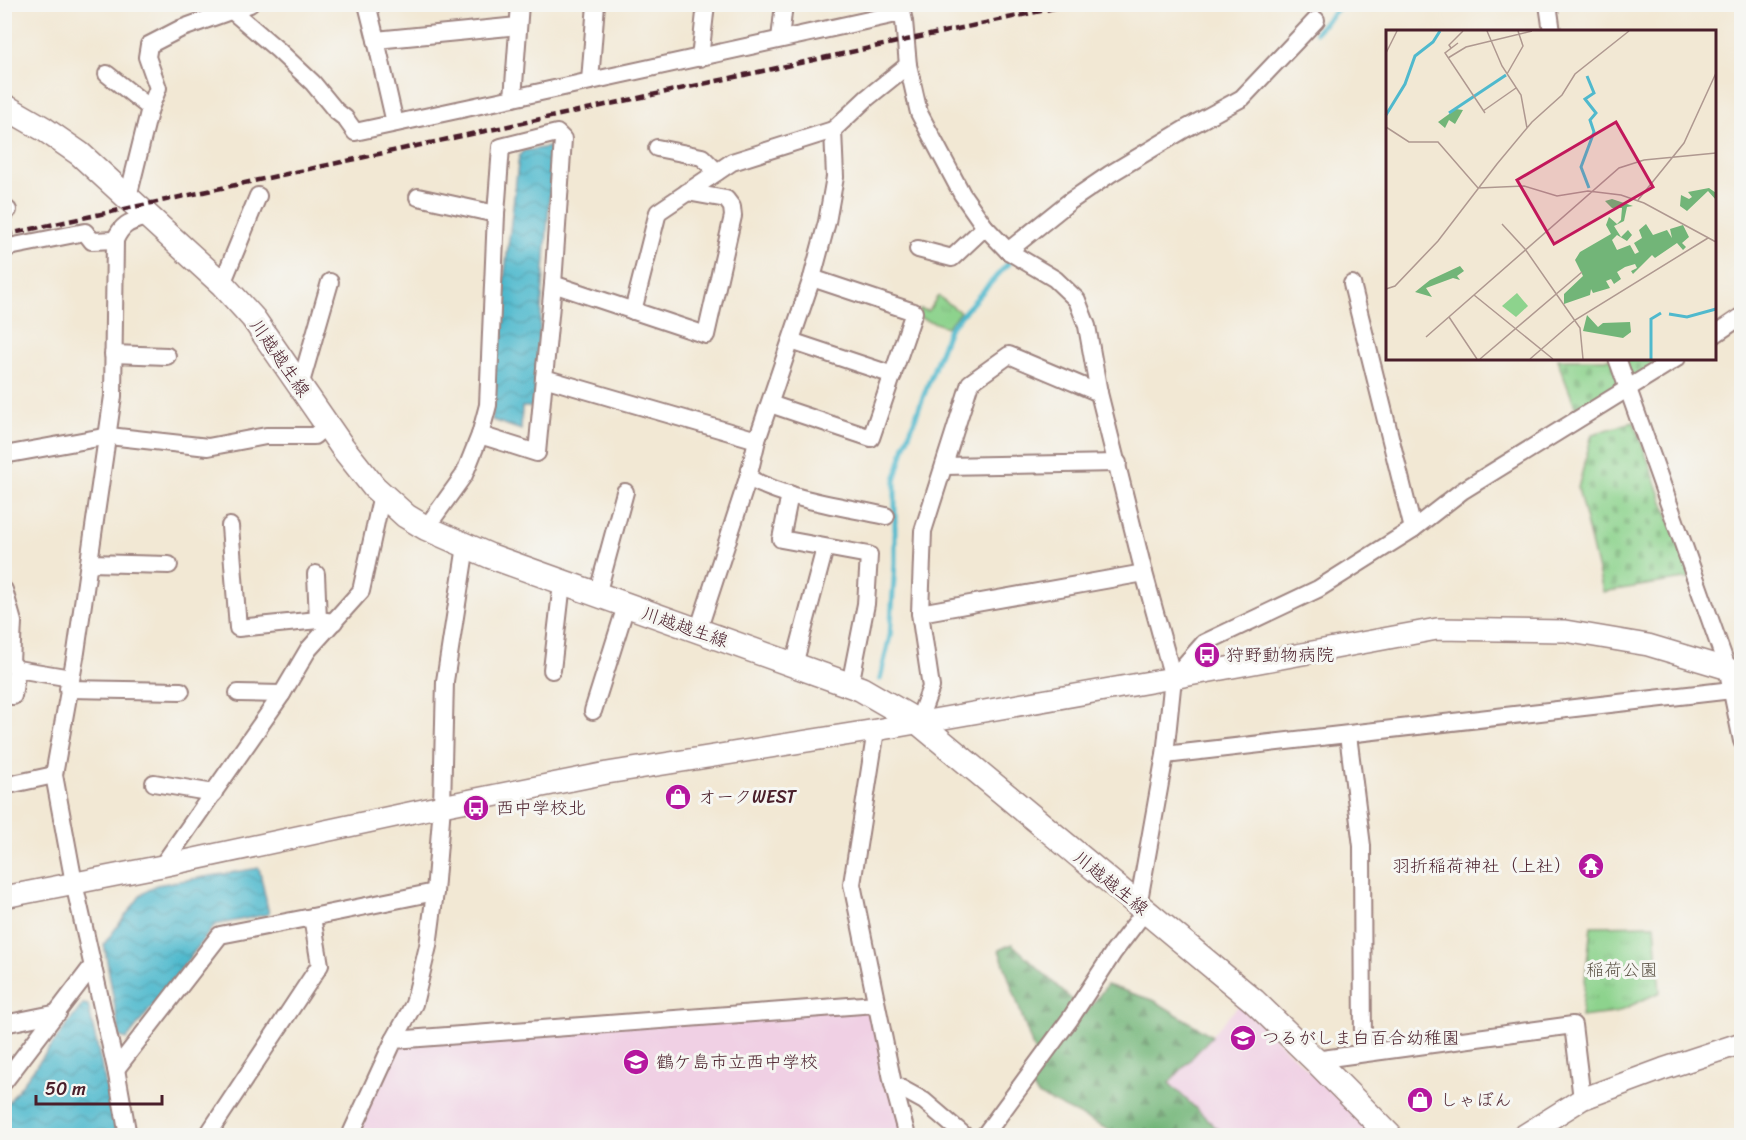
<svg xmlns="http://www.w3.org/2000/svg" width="1746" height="1140" viewBox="0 0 1746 1140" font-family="Sriracha,'Klee One',sans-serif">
<defs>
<pattern id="grass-tufts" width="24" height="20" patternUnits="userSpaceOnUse" patternTransform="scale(1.5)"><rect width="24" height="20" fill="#8dd38d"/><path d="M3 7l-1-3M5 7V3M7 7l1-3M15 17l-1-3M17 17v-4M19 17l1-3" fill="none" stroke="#7bb57a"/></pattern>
<pattern id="forest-firs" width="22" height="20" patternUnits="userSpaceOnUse" patternTransform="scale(1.5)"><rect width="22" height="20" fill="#72b578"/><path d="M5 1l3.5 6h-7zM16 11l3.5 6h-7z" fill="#609363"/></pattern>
<pattern id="cemetery-stones" width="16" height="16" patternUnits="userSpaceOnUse" patternTransform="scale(1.5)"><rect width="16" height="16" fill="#8dd38d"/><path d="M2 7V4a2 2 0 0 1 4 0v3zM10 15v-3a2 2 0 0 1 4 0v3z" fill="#7bb57a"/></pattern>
<pattern id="water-waves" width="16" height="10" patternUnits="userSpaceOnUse" patternTransform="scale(1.5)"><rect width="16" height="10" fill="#50b9cd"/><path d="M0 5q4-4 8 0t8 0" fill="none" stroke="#4496a7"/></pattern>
</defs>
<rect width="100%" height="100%" fill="#f6f6f2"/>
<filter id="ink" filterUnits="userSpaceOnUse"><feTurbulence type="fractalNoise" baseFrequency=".0167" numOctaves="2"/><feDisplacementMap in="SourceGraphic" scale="12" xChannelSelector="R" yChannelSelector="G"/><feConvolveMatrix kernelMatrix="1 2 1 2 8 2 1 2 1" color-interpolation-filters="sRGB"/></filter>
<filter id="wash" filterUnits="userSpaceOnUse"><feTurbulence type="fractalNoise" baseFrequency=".008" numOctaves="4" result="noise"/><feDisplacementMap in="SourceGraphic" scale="24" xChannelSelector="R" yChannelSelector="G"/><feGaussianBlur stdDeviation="1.35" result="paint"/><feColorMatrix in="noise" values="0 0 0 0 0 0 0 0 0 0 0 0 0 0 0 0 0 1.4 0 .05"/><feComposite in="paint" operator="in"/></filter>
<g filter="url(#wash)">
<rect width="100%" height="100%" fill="#f2e8d4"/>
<g fill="#f0d0e4">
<polygon points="876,1004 907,1136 350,1136 394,1040"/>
<polygon points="1240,1004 1376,1136 1224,1135 1168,1083"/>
</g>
<g fill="url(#grass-tufts)" stroke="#6c795c" stroke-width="1.5">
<polygon points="938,296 960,312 947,327 917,317 920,309 928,311"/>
<polygon points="1655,925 1660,992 1615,1013 1581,1017 1591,926"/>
</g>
<polygon fill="url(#forest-firs)" stroke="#5e6a52" stroke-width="1.5" points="1012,944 1086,1013 1107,985 1155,1001 1212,1036 1169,1083 1224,1135 1119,1135 1038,1095 1031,1086 1041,1071 999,950"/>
<g fill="url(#cemetery-stones)" stroke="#6c795c" stroke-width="1.5">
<polygon points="1557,359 1672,359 1578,414"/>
<polygon points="1634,422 1691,578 1603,592 1578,488 1592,434"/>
</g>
<g fill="url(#water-waves)" stroke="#4d6c7c" stroke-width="1.5">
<polygon points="549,147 553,150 534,407 522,407 521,430 492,420 495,354 519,156 523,151"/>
<polygon points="259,868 269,914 215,925 127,1039 120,1037 104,944 141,895 156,885"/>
<polygon points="83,1004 88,1005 117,1135 5,1135 5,1107"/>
</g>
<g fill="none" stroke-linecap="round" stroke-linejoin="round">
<g stroke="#50b9cd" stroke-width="5">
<polyline points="1316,32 1342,4"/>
<polyline points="880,679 890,636 895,564 895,481 905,445 949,329 1013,258"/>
</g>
</g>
</g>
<g filter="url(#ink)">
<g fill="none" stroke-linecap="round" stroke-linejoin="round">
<g stroke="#9e8480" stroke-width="20">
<g id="minor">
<polyline points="224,4 278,50 313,83 336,111 345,118 355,132 513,98"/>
<polyline points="367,4 376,40 518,26"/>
<polyline points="520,4 513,98 901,13"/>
<polyline points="900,4 904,21 908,65 919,113 962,194 985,227 1008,251 1055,279 1077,300 1087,326 1099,393 1144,573 1173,678 1165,755 1138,906"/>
<polyline points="1548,4 1552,32"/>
<polyline points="780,39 784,4"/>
<polyline points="376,40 395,123"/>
<polyline points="700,58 706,4"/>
<polyline points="107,74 150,108"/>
<polyline points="590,81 596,4"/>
<polyline points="657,148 702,157 717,172"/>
<polyline points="128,197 150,108 158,88 147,57 149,45 180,29 250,4"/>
<polyline points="418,197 496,214"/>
<polyline points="4,211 8,210"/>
<polyline points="4,248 85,232 92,241 115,240"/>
<polyline points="918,249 952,258 985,227"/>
<polyline points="1008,251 1069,202 1110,174 1185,129 1242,98 1316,20"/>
<polyline points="222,284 258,196"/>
<polyline points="553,284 706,335 733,216 732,207 726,199 687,192"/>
<polyline points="1352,284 1413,529"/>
<polyline points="633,311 658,212 732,162 833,130"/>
<polyline points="1714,335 1742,316"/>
<polyline points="791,341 893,375"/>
<polyline points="113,354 167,356"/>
<polyline points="1617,358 1727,667 1742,741"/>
<polyline points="300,386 330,282"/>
<polyline points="770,404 871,438 914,312 812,278"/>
<polyline points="480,435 488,405 496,214 501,147 557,133 563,139 553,284 544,378 757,440"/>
<polyline points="4,455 109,436 208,447 266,436 314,436 327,425"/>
<polyline points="944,466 1118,463"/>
<path d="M748 478C790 500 840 506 886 516"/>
<polyline points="790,494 781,539 869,555 866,604 850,685"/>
<polyline points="230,526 238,628 318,620 334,622"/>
<polyline points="426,528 464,475 480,435 537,453 544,378"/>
<polyline points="89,563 169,565"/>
<polyline points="316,574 318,620"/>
<polyline points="4,590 13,622 11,662 17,669 71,678"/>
<polyline points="597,595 625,492"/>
<polyline points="920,613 1144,573"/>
<polyline points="698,631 748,478 757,440 812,278 827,222 835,177 833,130 867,98 908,65"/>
<polyline points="794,665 825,548"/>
<polyline points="552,670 562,583"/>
<polyline points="1173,678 1204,643 1318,589 1413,529 1462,491 1677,358"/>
<polyline points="68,689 181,691"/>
<polyline points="238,693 282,694"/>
<polyline points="4,695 13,696 17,669"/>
<polyline points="593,711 626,606"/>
<polyline points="918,722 931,687 920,613 923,531 970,383 1009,355 1099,393"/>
<polyline points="876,730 852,884 893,1084 907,1136"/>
<polyline points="1348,735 1362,846 1363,1053"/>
<polyline points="1165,755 1732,690"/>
<polyline points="154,783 214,793"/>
<polyline points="4,786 54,775"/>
<polyline points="162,866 282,694 308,650 361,591 382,494"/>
<polyline points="312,917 435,892"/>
<polyline points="4,1024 58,1013"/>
<polyline points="394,1040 414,1004 428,946 435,892 442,806 445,681 466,546"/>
<polyline points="1315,1060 1573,1025 1582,1099"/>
<polyline points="116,1069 220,935 312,917 320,965 207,1136"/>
<polyline points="4,1082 93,965"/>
<polyline points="893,1084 924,1101 965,1136"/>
<path d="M128 1136 116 1069 74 883 54 775 76 652 113 396 115 240C123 222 131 222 149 216"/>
<polyline points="350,1136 394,1040 876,1004"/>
<polyline points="984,1136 1070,1019 1113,953 1145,911"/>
</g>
</g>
<g stroke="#9e8480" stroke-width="24">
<g id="tertiary">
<polyline points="4,897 162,866 442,806 607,773 876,730 1173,678 1437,629 1565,631 1648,645 1742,673"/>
<polyline points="1523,1136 1582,1099 1663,1069 1742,1043"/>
</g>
</g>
<g stroke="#9e8480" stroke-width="27">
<polyline id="secondary" points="4,106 44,129 80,154 222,284 253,318 343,448 374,487 406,516 426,528 490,556 861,689 918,722 1254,1001 1315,1060 1390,1136"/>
</g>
<use href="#minor" stroke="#fff" stroke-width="16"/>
<use href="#tertiary" stroke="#fff" stroke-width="21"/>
<use href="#secondary" stroke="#fff" stroke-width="24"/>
<polyline stroke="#4a1f2b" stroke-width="4.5" stroke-dasharray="9 4.5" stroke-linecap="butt" points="4,235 1073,4"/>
</g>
</g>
<defs>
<g id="bus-disc" transform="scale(1.35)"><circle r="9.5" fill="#b5179e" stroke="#f6f6f2"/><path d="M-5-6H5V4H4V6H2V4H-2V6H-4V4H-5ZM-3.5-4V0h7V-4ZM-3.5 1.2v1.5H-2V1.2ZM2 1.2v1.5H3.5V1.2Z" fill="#fff"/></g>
<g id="shop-disc" transform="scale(1.35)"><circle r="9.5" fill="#b5179e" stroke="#f6f6f2"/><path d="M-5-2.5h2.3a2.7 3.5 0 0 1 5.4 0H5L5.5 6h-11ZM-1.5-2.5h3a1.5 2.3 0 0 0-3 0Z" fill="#fff"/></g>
<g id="temple-disc" transform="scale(1.35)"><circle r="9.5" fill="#b5179e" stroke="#f6f6f2"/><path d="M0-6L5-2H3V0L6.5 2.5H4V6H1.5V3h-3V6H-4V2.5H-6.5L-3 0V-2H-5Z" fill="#fff"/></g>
<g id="school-disc" transform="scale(1.35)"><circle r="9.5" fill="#b5179e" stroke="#f6f6f2"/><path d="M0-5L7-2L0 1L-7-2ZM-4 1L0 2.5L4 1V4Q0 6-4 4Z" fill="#fff"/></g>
</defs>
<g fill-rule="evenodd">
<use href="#bus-disc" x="1207" y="655"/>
<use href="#shop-disc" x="678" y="797"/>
<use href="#bus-disc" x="476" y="808"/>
<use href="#temple-disc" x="1591" y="866"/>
<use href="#school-disc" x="1243" y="1038"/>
<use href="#school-disc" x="636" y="1062"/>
<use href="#shop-disc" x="1420" y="1100"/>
</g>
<g text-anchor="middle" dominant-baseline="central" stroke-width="6" stroke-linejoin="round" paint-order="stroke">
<g font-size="18" fill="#4a1f2b" stroke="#f6f6f2">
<text transform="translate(280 358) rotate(55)">川越越生線</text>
<text transform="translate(685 627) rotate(19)">川越越生線</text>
<text transform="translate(1111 883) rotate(39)">川越越生線</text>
</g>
<g font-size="18" fill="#4a1f2b" stroke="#f6f6f2" text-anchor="start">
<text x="1226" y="655">狩野動物病院</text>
<text x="698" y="797">オークWEST</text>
<text x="496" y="808">西中学校北</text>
<text x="1572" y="866" text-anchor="end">羽折稲荷神社（上社）</text>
<text x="1262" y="1038">つるがしま白百合幼稚園</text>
<text x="656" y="1062">鶴ケ島市立西中学校</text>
<text x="1440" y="1100">しゃぼん</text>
</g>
<g font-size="18" fill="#5e5548" stroke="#f6f6f2">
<text x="1622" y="970">稲荷公園</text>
</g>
</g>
<g transform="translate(1386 30)">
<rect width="330" height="330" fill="#f2e8d4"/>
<path d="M131 263 142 276 130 287 116 276Z" fill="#8dd38d"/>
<path d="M70 79 77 80 69 94 63 90 59 98 52 92ZM323 158 330 163V170L322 161 301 181 294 176 295 165 303 169 306 167 302 162ZM226 169 247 176 241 177 238 191 228 196 235 207 242 200 246 205 241 211 231 205 226 210 231 220 244 215 249 224 253 222 248 213 256 208 253 200 260 194 267 205 281 200 286 208 284 199 297 195 303 207 296 213 300 217 297 220 291 213 269 228 266 225 247 244 245 241 251 238 249 234 239 237 231 242 235 249 228 254 225 249 220 251 224 258 207 263 205 259 204 265 178 274V264L197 246 189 230 194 222 225 204 220 195 223 187 231 194 235 190 236 178H226L219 171ZM74 236 78 241 71 246 74 250 67 248 40 258 46 267 29 262 44 250ZM201 285 212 297 217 293 244 292 245 302 237 308 197 301Z" fill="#72b578"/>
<path fill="none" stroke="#50b9cd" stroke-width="3" d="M201 46 208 63 199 69 210 83 204 90 208 102 195 137 203 158M63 83 120 45M0 85 19 54 29 26 47 12 54 1M283 284 301 287 330 279M265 329V289L275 283"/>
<path fill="none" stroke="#af9890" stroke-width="1.5" d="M101 1 116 36 135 65 141 98M72 13 59 23 99 83M65 18 63 15 77 1M0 23 11 1M62 28 80 17 146 1M121 44 137 16 132 1M97 81 130 58M0 97 23 112H52L92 158 138 156 171 166 202 161 235 165 258 173 330 212M252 170 298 113 330 43M116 194 139 219 194 298 197 329M0 259 9 256 52 211 111 134 146 92 176 65 189 44 243 1M88 265 167 329M63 287 91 329M40 307 233 138 258 130 330 123M94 329 196 242M144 329 189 290 322 208"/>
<path fill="#c2185b" fill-opacity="0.15" stroke="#c2185b" stroke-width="3" d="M230 92 267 157 168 214 131 150Z"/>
<rect width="330" height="330" fill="none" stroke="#4a1f2b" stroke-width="3"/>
</g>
<rect width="1746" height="1140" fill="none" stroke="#f6f6f2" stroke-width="24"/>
<path d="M36 1095v9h126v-9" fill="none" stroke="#4a1f2b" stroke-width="3"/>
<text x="45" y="1095" font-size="18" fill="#4a1f2b" stroke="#f6f6f2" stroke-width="4.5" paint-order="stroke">50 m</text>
</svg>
